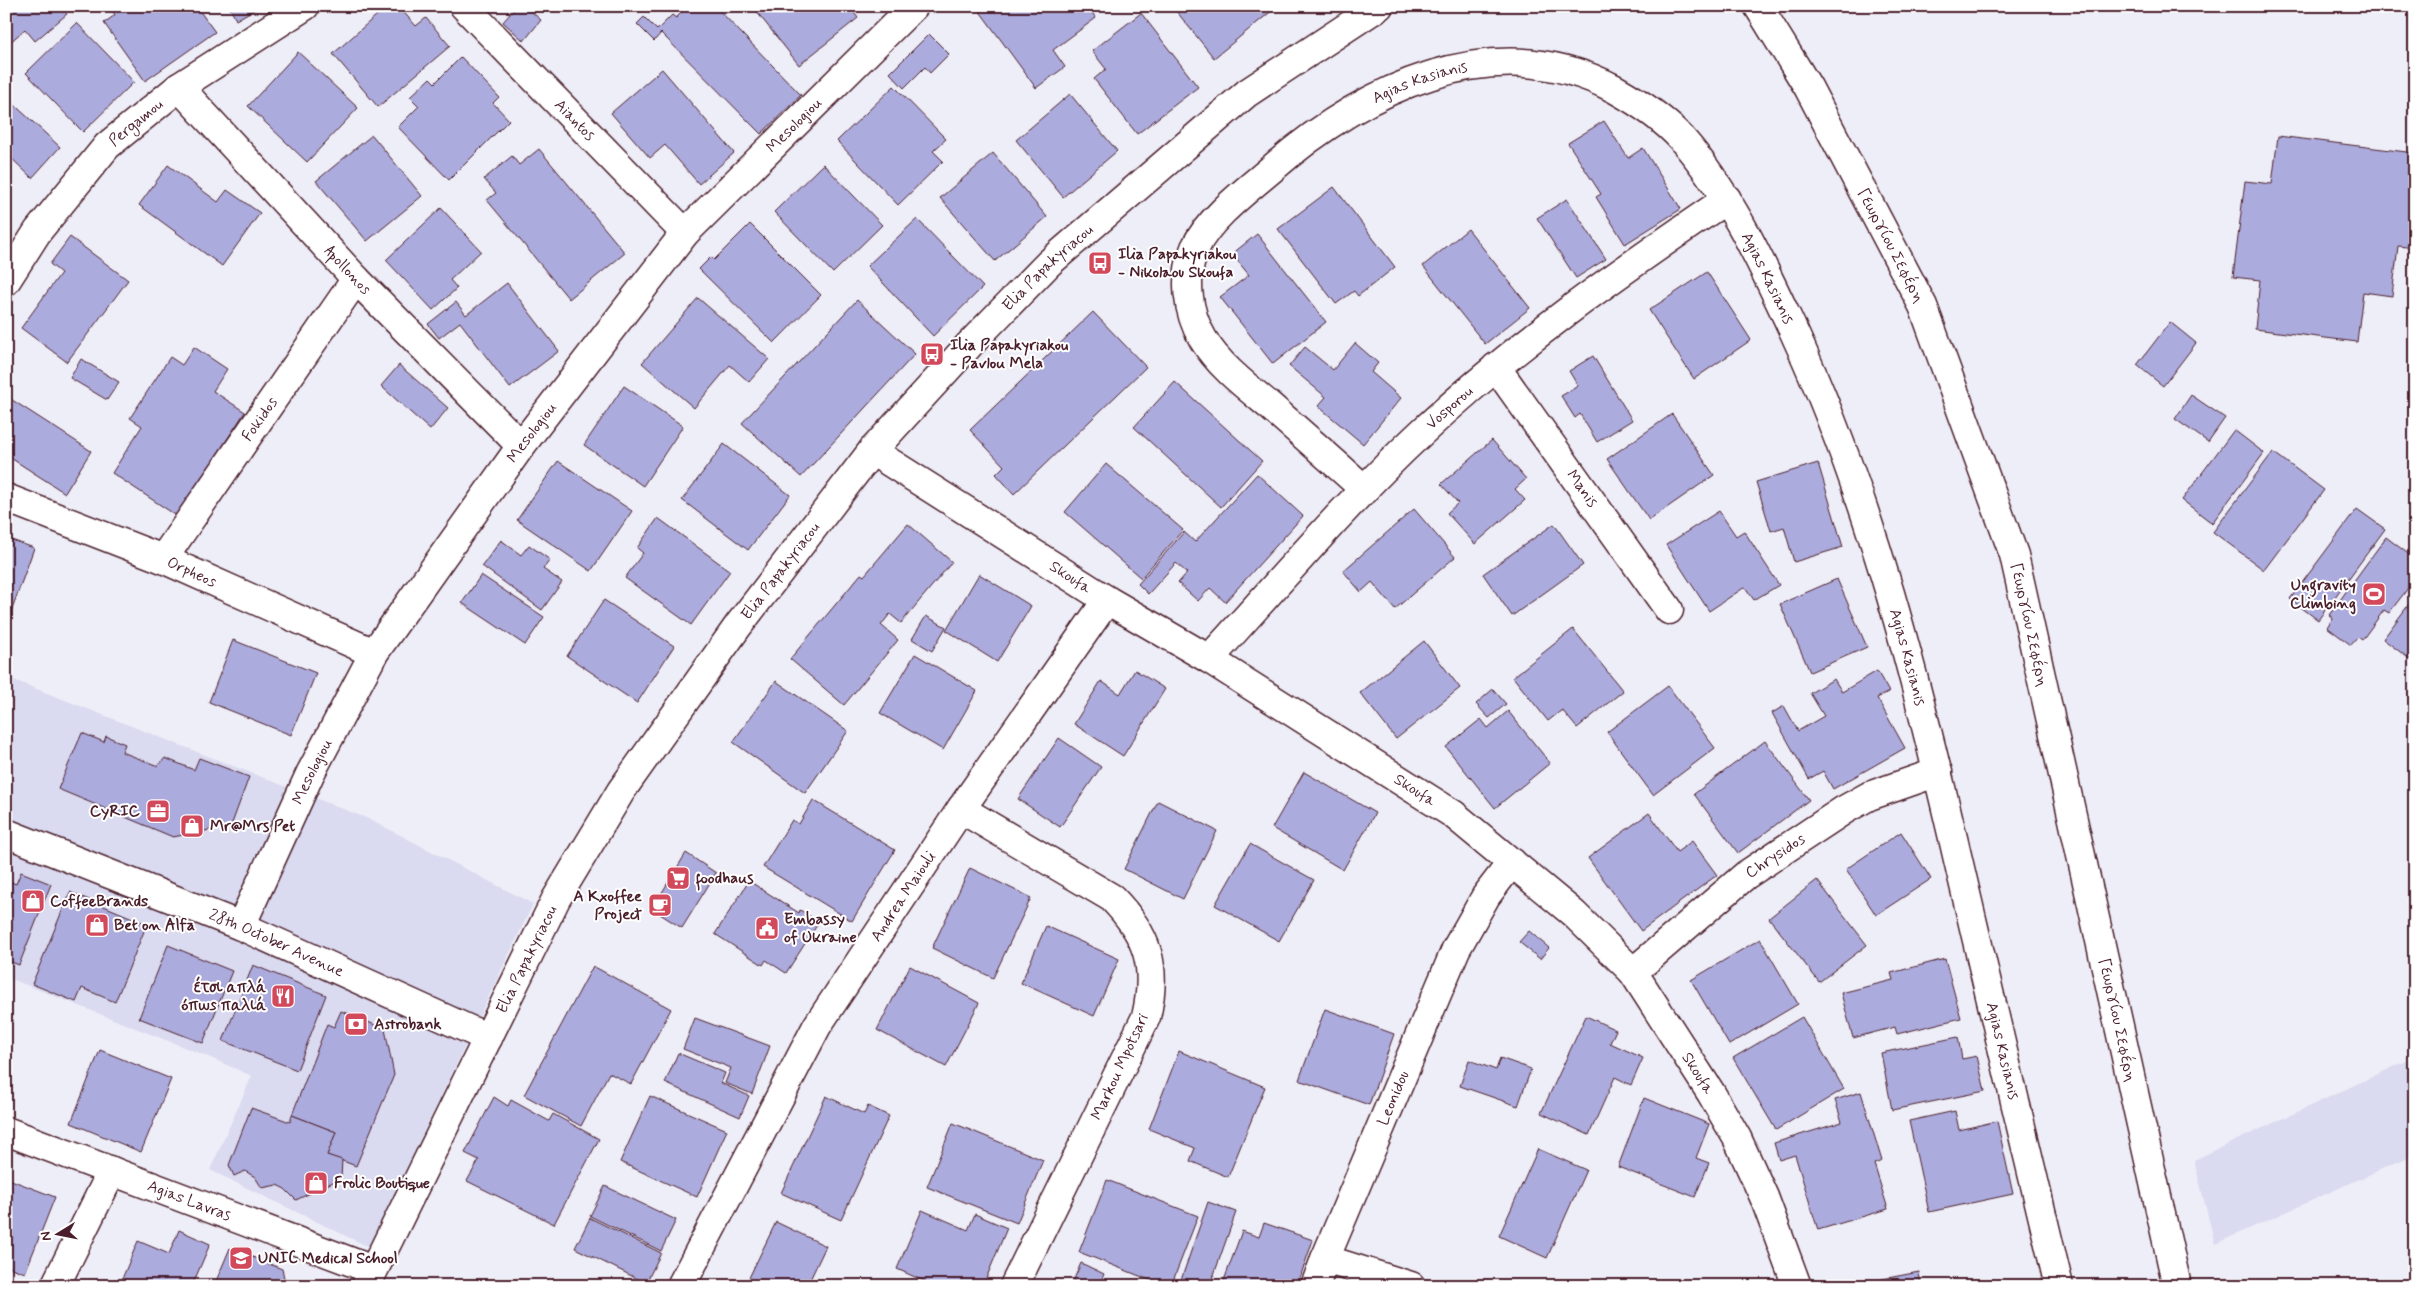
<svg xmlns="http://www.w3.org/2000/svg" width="2421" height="1292" viewBox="0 0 2421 1292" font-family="Mynerve,sans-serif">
<rect width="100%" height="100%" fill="#eeeef8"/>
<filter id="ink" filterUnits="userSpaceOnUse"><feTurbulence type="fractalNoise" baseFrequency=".02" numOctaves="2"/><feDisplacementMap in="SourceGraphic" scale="10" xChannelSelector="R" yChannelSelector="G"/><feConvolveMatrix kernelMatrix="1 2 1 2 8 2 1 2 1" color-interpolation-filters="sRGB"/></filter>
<g filter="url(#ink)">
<g fill="#dadaf0">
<polygon points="6,677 371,820 533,904 369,1247 210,1170 252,1076 204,1055 6,977"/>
<polygon points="2415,1057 2415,1154 2215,1244 2194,1160"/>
</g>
<g fill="#acabdd" stroke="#4a1f2b">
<polygon points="6,6 60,6 67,14 35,41 25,29 6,46"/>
<polygon points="109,6 196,6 215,32 145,81 104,23 115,15"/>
<polygon points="229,6 260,6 236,20"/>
<polygon points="387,6 398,6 416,26 426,18 450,46 378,107 333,54"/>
<polygon points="517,6 525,6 541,20 524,41 503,22"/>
<polygon points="688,6 715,6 801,95 761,134 661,33 654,41 637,24 644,17 657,30 672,15 676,18"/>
<polygon points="762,6 849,6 858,18 799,65 756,11"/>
<polygon points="976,6 1087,6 1096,18 1053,50 1065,67 1036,88"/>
<polygon points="1172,6 1272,6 1274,9 1214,58"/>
<polygon points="1141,13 1198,87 1137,134 1094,79 1106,69 1092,51"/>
<polygon points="77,23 134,82 83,132 26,73"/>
<polygon points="929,34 949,54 930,73 925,67 904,88 890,73"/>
<polygon points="298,52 358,108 307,162 248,106"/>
<polygon points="461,57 499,97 493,103 509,120 449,180 398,127 419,106 410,97 430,78 435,83"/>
<polygon points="662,69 734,153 699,184 665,145 650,158 611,113"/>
<polygon points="894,86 946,139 933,151 943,161 898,205 837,141"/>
<polygon points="1070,94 1117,151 1063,197 1016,140"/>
<polygon points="6,97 60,147 32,178 6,153"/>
<polygon points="1604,121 1628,158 1643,148 1681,209 1625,244 1596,197 1601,194 1568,143"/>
<polygon points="372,135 422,196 367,241 316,181"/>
<polygon points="2278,136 2415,153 2415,248 2398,246 2392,296 2363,292 2357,342 2255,329 2260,280 2233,277 2245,181 2272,184"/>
<polygon points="539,149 625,253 569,299 487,200 496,193 484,179 512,156 519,165"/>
<polygon points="993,153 1047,217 995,261 940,198"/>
<polygon points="823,164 882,225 833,273 774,212"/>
<polygon points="168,165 218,202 227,190 260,213 222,266 139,205"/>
<polygon points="1334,187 1395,267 1358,296 1354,291 1336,304 1278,229"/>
<polygon points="1567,199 1606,259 1576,278 1537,218"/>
<polygon points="441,208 481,251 450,280 457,288 433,310 386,260"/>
<polygon points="6,216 12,220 6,229"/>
<polygon points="917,219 983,287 933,336 867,266"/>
<polygon points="750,224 821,295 774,343 699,269 711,257 714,260"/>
<polygon points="1468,229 1530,308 1485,344 1423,266"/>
<polygon points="1257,234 1326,322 1273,364 1220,297 1249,275 1232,254"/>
<polygon points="70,237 128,280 67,362 21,328 61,273 50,264"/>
<polygon points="1707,272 1751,340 1694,379 1649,310"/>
<polygon points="507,283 559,351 510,388 460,322 439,338 428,324 456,302 466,315"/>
<polygon points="698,298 769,359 749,382 730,365 694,408 642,363"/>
<polygon points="857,300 915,354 801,477 742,423"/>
<polygon points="1093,312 1146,367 1014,494 996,474 1004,466 970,430"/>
<polygon points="2170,322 2196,343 2163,386 2137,365"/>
<polygon points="1355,343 1378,363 1371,372 1401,398 1363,444 1318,406 1326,397 1289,366 1305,347 1333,370"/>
<polygon points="194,347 227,369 213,391 245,412 177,516 112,473 142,426 130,418 170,357 182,365"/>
<polygon points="1593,356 1632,420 1597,442 1580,414 1575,418 1561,396 1578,386 1569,371"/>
<polygon points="81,359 119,382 107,400 70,378"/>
<polygon points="399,365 448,408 430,430 381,386"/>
<polygon points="1175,382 1262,461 1221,507 1134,427"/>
<polygon points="624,386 683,426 643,486 584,445"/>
<polygon points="2191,395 2225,418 2208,442 2175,419"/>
<polygon points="6,396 91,451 65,493 6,455"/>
<polygon points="1672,414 1714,475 1649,520 1607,459"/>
<polygon points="2234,430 2264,453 2212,523 2182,500"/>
<polygon points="1492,440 1526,479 1515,489 1525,500 1475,544 1447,513 1458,503 1441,484"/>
<polygon points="724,444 790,495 748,550 682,500"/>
<polygon points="2273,452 2324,490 2264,570 2213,532"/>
<polygon points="558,461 632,511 591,571 517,520"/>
<polygon points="1818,463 1843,547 1794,562 1784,527 1771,531 1756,482"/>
<polygon points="1106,464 1183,530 1141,578 1065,512"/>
<polygon points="1257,474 1303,516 1225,602 1210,588 1198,601 1178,583 1187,573 1176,563 1148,594 1138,584 1184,532 1195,542"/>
<polygon points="1414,509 1455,557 1395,609 1372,582 1361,592 1343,571"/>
<polygon points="2357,509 2385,529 2318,620 2290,599"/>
<polygon points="1719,511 1736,536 1744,531 1779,585 1754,600 1745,587 1709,611 1666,545"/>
<polygon points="658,518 730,571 691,625 625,578 643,553 637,548"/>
<polygon points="908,524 952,562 901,623 890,614 881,625 898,640 844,705 790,659 861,574 864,576"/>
<polygon points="1554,524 1583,565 1512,616 1483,574"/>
<polygon points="2386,537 2415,559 2415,579 2389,613 2384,610 2362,640 2358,637 2351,645 2327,627 2333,618 2329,615"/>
<polygon points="6,538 34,548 8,620 6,620"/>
<polygon points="501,540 521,555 529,545 550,560 543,569 562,582 542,610 482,566"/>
<polygon points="979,574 1031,606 997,662 946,630"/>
<polygon points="481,575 544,617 525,645 462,603"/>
<polygon points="1837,579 1867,647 1810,672 1780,604"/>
<polygon points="2415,596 2415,663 2383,639"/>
<polygon points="604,600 674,646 637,703 567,656"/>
<polygon points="926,616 946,627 932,651 912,639"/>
<polygon points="1573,629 1623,691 1577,728 1562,710 1548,721 1513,677"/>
<polygon points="233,640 316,673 291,735 209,702"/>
<polygon points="1424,641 1460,688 1396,739 1360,693"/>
<polygon points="915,654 977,691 943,750 880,713"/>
<polygon points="1135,670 1165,689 1123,756 1074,724 1101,681 1120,694"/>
<polygon points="1877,671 1889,692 1877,698 1905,748 1833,789 1823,771 1809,779 1772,713 1784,706 1798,731 1824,716 1810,693 1834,679 1842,692"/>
<polygon points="776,681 848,731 805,793 733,742"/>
<polygon points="1668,686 1715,748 1653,795 1607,732"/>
<polygon points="1493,689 1506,704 1489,718 1476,704"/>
<polygon points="1508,711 1550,763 1495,808 1446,747 1481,719 1488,728"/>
<polygon points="82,733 104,742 106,736 125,744 122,752 158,766 165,758 194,770 199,758 249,777 231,826 173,837 58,789"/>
<polygon points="1059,738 1101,767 1060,827 1018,799"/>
<polygon points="1765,741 1809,800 1738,853 1694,794"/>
<polygon points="1304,772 1375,813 1343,870 1272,828"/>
<polygon points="813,800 895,850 852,921 763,867 792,820 799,824"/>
<polygon points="1158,801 1217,831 1183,899 1124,869"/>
<polygon points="1649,813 1677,852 1692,841 1717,875 1641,931 1588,858"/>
<polygon points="1901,832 1931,879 1876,915 1846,869"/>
<polygon points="1250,844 1314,880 1279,941 1215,905"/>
<polygon points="686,853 716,873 682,928 652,909"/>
<polygon points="970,868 1031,898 993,978 932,948"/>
<polygon points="21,872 51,884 19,965 6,960 6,880 16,884"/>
<polygon points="1817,880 1867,945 1819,982 1769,918"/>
<polygon points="749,881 799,913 800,910 819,922 786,973 766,960 763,965 715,934"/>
<polygon points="70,892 147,924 115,1002 82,988 76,1002 32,984"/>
<polygon points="1046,926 1119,959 1094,1016 1021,983"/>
<polygon points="1529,931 1549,948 1540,959 1519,942"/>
<polygon points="1760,939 1798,1004 1729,1045 1691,980"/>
<polygon points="168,945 232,971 203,1043 139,1018"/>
<polygon points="1945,959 1961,1018 1897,1034 1895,1027 1853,1038 1841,993 1893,980 1891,973"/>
<polygon points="253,965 326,995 297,1070 223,1041"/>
<polygon points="593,966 671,1009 631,1084 609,1073 581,1126 524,1095"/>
<polygon points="910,966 979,1003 946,1067 877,1030"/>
<polygon points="1325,1009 1394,1034 1369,1105 1299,1080"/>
<polygon points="341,1011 385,1029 394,1075 356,1166 327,1155 336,1132 292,1115 327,1024 334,1027"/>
<polygon points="1586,1016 1616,1030 1610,1043 1643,1058 1631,1085 1615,1077 1589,1135 1541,1113"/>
<polygon points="1802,1017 1844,1089 1776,1130 1733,1058"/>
<polygon points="695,1018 770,1046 752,1094 725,1083 731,1068 683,1049"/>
<polygon points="1958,1037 1962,1059 1977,1056 1985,1091 1892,1110 1881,1053"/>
<polygon points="100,1050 171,1079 141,1152 71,1123"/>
<polygon points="1179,1051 1265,1087 1228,1177 1190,1161 1195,1148 1149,1129"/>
<polygon points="678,1053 725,1073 721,1083 749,1096 740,1117 665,1083"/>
<polygon points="1500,1058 1531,1069 1518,1106 1460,1086 1469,1060 1496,1070"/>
<polygon points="1861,1092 1882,1161 1874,1164 1888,1209 1818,1230 1795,1155 1779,1160 1774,1143 1842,1122 1835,1100"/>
<polygon points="650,1096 727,1130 697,1197 620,1162"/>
<polygon points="826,1096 864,1114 868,1106 889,1116 841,1220 781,1193"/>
<polygon points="494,1097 508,1106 511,1100 549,1121 553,1114 599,1139 554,1224 467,1181 479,1160 465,1153"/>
<polygon points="1644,1098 1709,1124 1696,1158 1709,1163 1695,1197 1618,1167"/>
<polygon points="251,1108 290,1122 292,1115 336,1132 327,1155 342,1160 341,1178 296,1200 285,1189 277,1185 262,1188 255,1177 245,1171 234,1176 229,1165"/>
<polygon points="1955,1111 1959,1130 1997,1121 2013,1194 1929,1212 1909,1121"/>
<polygon points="953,1123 1043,1160 1017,1223 927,1187"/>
<polygon points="1538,1149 1586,1170 1547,1258 1499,1236"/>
<polygon points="6,1178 55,1197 25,1273 6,1266"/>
<polygon points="1107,1180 1198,1216 1171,1286 1165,1286 1079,1252"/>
<polygon points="605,1186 676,1220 661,1251 590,1216"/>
<polygon points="1208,1202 1236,1212 1210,1286 1179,1286"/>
<polygon points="922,1210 968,1230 975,1214 1007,1228 983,1286 935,1286 897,1269"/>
<polygon points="590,1218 661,1253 646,1283 575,1248"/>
<polygon points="776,1222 826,1246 807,1286 745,1286"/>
<polygon points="1264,1223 1313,1240 1297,1286 1222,1286 1242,1231 1259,1237"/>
<polygon points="179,1230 210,1244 192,1286 119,1286 138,1241 169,1254"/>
<polygon points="230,1248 282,1269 286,1286 214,1286"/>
<polygon points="1081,1263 1104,1274 1099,1286 1071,1286"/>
<polygon points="1919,1272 1921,1286 1857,1286 1856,1284"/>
<polygon points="2027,1282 2027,1286 2009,1286"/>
</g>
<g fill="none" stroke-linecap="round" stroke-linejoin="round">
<g stroke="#4a1f2b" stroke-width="31">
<g id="minor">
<path id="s1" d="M464 6 685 233"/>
<path id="s2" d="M1758 6 1808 87 1923 306 2014 555 2177 1286"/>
<path id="s3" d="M179 87 356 279 521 446"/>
<path id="s4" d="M6 281 38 231 107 146 179 87 305 6"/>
<path id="s5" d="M1496 367 1669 610"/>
<path id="s6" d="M872 451 1107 600 1209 659 1453 814 1574 914 1633 972 1711 1093 1737 1138 1764 1197 1797 1286"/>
<path id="s7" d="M1365 490C1334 462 1302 434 1270 406 1247 387 1218 365 1203 339 1187 312 1183 276 1195 248 1208 220 1244 192 1268 172 1361 90 1493 24 1615 89 1640 103 1663 118 1682 139 1731 195 1762 264 1793 330 1872 501 1917 682 1959 864 1992 1005 2025 1145 2059 1286"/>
<path id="s8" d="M6 498 163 559 374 653"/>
<path id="s9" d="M163 559 356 279"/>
<path id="s10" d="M1209 659C1279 583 1346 503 1421 433 1515 345 1621 271 1727 199"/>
<path d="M961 809 1112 898C1148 935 1158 966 1146 1017L1014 1286"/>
<path id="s11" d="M241 926 310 774 374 653 521 446 685 233 914 6"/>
<path id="s12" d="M1633 972 1746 875 1844 810 1869 796 1938 772"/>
<path id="s13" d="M6 1131 373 1270"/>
<polyline points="55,1286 112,1171"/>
<path id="s14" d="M681 1286 817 1026 961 809 1107 600"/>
<polyline points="1315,1286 1325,1259"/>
<path id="s15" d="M1411 1286 1325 1259 1456 949 1486 896 1512 862"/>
</g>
</g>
<g stroke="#4a1f2b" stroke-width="31">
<g id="major">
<path id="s16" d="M6 833 241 926 488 1038"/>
<path id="s17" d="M366 1286 556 899 621 791 738 626 872 451 970 344 1049 263 1247 93 1379 6"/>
</g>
</g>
<use href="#minor" stroke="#fff" stroke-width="28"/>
<use href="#major" stroke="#fff" stroke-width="28"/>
</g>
</g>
<defs>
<g id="bus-square" transform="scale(1.25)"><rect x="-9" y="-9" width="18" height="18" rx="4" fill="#d1495b" stroke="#fff"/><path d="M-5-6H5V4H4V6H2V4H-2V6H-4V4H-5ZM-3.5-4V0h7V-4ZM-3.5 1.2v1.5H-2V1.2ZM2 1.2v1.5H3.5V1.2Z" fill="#fff"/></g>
<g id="stadium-square" transform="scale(1.25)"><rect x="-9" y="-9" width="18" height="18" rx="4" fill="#d1495b" stroke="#fff"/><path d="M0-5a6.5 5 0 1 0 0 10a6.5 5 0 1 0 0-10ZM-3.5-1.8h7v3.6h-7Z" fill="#fff"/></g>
<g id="office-square" transform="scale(1.25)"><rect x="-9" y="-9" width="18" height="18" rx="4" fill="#d1495b" stroke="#fff"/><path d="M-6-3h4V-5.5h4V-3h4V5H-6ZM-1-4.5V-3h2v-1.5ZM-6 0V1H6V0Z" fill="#fff"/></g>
<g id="shop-square" transform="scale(1.25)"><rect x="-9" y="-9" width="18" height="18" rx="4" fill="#d1495b" stroke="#fff"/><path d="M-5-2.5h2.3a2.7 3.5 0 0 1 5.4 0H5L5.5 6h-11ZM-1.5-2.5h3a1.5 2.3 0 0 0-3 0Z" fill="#fff"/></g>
<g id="supermarket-square" transform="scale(1.25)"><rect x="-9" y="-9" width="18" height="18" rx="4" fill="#d1495b" stroke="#fff"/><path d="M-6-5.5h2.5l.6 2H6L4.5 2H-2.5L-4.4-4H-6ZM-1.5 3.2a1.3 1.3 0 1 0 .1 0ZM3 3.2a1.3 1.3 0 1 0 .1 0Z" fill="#fff"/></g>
<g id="cafe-square" transform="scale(1.25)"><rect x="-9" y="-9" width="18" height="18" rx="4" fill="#d1495b" stroke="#fff"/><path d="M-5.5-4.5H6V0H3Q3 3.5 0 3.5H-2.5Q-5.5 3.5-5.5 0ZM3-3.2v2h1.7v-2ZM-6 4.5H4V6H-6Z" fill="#fff"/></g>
<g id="civic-square" transform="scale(1.25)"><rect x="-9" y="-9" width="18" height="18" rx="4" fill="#d1495b" stroke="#fff"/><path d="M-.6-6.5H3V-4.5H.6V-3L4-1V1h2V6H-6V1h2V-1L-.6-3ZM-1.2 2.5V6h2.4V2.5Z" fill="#fff"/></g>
<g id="restaurant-square" transform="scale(1.25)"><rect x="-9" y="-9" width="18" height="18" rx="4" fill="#d1495b" stroke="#fff"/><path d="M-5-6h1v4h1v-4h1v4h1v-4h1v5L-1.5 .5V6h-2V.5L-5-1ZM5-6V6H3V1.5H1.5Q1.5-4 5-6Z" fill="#fff"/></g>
<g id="bank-square" transform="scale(1.25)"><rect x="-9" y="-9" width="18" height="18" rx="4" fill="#d1495b" stroke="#fff"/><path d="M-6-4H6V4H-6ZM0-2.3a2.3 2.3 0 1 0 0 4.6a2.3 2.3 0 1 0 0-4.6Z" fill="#fff"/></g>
<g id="university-square" transform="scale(1.25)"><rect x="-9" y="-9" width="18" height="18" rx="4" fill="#d1495b" stroke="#fff"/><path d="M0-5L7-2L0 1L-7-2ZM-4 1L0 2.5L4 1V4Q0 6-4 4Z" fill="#fff"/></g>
</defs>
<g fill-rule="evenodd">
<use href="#bus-square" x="1100" y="263"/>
<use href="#bus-square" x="932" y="354"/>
<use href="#stadium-square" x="2374" y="594"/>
<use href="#office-square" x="158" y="811"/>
<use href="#shop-square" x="192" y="826"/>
<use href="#supermarket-square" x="678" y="878"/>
<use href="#shop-square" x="33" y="901"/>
<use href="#cafe-square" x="660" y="905"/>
<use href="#shop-square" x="97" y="925"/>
<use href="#civic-square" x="767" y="928"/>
<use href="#restaurant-square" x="283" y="996"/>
<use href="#bank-square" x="356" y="1024"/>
<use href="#shop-square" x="316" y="1183"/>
<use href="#university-square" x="241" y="1258"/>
</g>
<g text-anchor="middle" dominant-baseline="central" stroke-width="4" stroke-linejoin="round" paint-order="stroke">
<g font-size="16" fill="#4a1f2b" stroke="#fff">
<text stroke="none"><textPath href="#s7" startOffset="601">Agias Kasianis</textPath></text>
<text stroke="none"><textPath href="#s1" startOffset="159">Aiantos</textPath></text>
<text stroke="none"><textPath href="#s4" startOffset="206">Pergamou</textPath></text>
<text stroke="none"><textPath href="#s11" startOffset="980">Mesologiou</textPath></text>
<text stroke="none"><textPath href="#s2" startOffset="274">Γεωργίου Σεφέρη</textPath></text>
<text stroke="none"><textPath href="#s17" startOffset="1234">Elia Papakyriacou</textPath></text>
<text stroke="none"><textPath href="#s3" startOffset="249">Apollonos</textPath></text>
<text stroke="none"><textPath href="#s7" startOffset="1051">Agias Kasianis</textPath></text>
<text stroke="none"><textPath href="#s10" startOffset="348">Vosporou</textPath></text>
<text stroke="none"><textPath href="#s9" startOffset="170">Fokidos</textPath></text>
<text stroke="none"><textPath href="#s11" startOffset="575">Mesologiou</textPath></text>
<text stroke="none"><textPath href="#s5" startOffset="149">Manis</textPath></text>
<text stroke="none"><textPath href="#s17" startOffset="829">Elia Papakyriacou</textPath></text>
<text stroke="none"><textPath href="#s8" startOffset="200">Orpheos</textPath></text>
<text stroke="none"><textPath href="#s6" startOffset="235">Skoufa</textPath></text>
<text stroke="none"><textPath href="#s2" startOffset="679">Γεωργίου Σεφέρη</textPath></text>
<text stroke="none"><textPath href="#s7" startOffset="1456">Agias Kasianis</textPath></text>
<text stroke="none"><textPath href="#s11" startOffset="170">Mesologiou</textPath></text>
<text stroke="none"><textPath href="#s6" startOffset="640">Skoufa</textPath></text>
<text stroke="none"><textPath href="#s12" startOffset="184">Chrysidos</textPath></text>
<text stroke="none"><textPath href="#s14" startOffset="449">Andrea Maiouli</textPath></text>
<text stroke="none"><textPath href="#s16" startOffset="292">28th October Avenue</textPath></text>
<text stroke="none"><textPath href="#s17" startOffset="364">Elia Papakyriacou</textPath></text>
<text stroke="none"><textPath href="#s2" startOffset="1084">Γεωργίου Σεφέρη</textPath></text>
<text stroke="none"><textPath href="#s7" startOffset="1861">Agias Kasianis</textPath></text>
<text transform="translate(1120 1067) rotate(-65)">Markou Mpotsari</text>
<text stroke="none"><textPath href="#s6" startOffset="1045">Skoufa</textPath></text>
<text stroke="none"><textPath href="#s15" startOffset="265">Leonidou</textPath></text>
<text stroke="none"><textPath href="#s13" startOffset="196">Agias Lavras</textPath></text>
</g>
<g font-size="16" font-weight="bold" fill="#4a1f2b" stroke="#fff" text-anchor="start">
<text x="1118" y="254">Ilia Papakyriakou<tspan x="1118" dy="18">- Nikolaou Skoufa</tspan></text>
<text x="950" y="345">Ilia Papakyriakou<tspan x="950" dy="18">- Pavlou Mela</tspan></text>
<text x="2356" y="585" text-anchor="end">Ungravity<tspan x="2356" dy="18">Climbing</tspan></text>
<text x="140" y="811" text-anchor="end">CyRIC</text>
<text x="210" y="826">Mr@Mrs Pet</text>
<text x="696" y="878">foodhaus</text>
<text x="642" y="896" text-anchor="end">A Kxoffee<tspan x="642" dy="18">Project</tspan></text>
<text x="50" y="901">CoffeeBrands</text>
<text x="784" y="919">Embassy<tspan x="784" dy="18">of Ukraine</tspan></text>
<text x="114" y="925">Bet on Alfa</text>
<text x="266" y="987" text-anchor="end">έτσι απλά<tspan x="266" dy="18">όπωs παλιά</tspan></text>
<text x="374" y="1024">Astrobank</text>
<text x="334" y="1183">Frolic Boutique</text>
<text x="258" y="1258">UNIC Medical School</text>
</g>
</g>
<rect width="2421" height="1292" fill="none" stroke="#fff" stroke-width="25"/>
<rect x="12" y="12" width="2396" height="1267" fill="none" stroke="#4a1f2b" stroke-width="2" filter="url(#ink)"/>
<g transform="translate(58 1234) rotate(260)" stroke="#ffffff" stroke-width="4" paint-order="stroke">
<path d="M0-4L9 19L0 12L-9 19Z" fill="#4a1f2b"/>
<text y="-8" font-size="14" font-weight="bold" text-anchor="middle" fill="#4a1f2b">N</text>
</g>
</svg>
